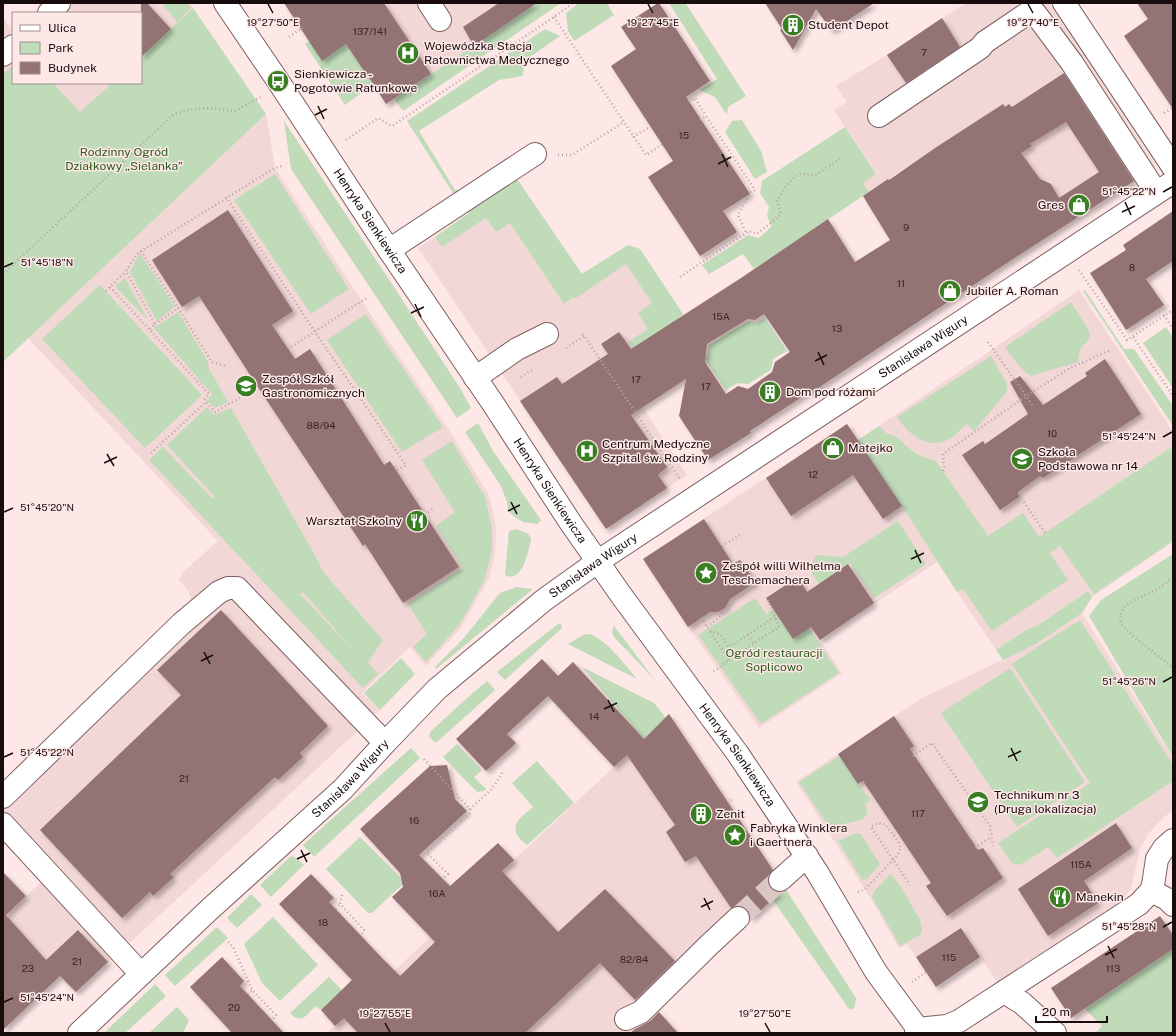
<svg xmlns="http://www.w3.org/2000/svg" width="1176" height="1036" viewBox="0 0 1176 1036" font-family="'Public Sans',sans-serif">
<defs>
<filter id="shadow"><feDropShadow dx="3.5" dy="3.5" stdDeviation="2" flood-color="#0004"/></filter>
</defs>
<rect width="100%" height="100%" fill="#fee7e7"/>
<g fill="#f2d7d7">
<polygon points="44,3 190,3 193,8 141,56 141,13 33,13"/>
<polygon points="319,3 537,3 386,104"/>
<polygon points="966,3 1049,3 1156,166 1007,263 935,148 869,192 863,183 876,173 834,110 847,102 836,86 887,55"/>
<polygon points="3,19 13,31 13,83 112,83 3,184"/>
<polygon points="266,114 275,168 362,301 451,433 489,495 496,527 495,554 489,578 461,628 426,666 410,647 362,693 380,710 120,952 108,962 78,930 46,960 6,915 41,882 3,840 3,788 192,603 188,590 179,580 183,572 218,541 28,338"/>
<polygon points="502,192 566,288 630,248 677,320 613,362 687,475 606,529 418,248"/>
<polygon points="1079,290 1173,431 1173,542 1092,597 1088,591 1040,624 1026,630 996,650 937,562 820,640 842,673 759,728 688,626 643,559 847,424 858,440 993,349"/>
<polygon points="1082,613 1173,758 1173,811 1165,816 1149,833 1140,849 1131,888 1127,894 1116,905 997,982 961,928 916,957 907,944 899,948 871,899 796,782 922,698 1036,644"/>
<polygon points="669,714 785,888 743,927 656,1009 631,1033 327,1033 627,755"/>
</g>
<g fill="#bfdbb8" fill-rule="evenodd">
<polygon points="162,3 187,3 191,8 177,22"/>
<polygon points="537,3 561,3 403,111 394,99"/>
<polygon points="579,3 607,3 614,15 574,41 568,31 566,13"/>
<polygon points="669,3 687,3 686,4 746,96 728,107 727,115 715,97 699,90 717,79"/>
<polygon points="193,8 266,114 3,362 3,75 13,65 13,83 53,83 80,112 112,83 141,83 141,56"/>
<polygon points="330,20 373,84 345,105 305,44 321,34"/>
<polygon points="545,29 560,36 524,61 523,76 499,80 419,131 455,190 460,190 505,160 507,163 455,196 407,121"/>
<polygon points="742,120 761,151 767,172 755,179 725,132 732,121"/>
<polygon points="284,121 386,275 460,388 471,408 457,418 291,169"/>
<polygon points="845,127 876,174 863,183 869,192 754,269 743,254 709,274 702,265 748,235 759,238 772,226 767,216 769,207 760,193 762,181"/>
<polygon points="275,174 349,289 311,314 234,200"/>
<polygon points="515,176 582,274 628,245 640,249 683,314 677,320 634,348 628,342 648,329 638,313 652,303 626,264 576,298 572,298 564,304 510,223 496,232 486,218 442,247 435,237 469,213 467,208"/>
<polygon points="140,253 175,306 157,321 130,272"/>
<polygon points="125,278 148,320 115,286"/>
<polygon points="100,285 202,395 145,448 42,339"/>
<polygon points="1085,290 1124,349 1134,349 1173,406 1173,426 1083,291"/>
<path d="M1071 302 1089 331C1091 342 1086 341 1081 348 1079 352 1079 358 1078 362L1031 376C1020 369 1012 357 1005 347Z"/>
<polygon points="178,312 208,362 209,369 228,402 215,408 207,401 212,394 154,328"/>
<polygon points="366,314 443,427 402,452 327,340"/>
<polygon points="765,318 787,351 773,359 771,370 748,384 738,383 726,390 704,358 707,356 709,345 748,321 756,323"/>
<polygon points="1166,327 1173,338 1173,388 1143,343"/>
<path d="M991 356 1007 384V390L1004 395 974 431 967 424C961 428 958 433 953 437 931 452 909 436 897 417Z"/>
<path d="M207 407 214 415 231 408 313 552 324 573 383 640 368 662 378 674 363 688 149 460 163 447 213 499 215 497 167 445ZM303 592 354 651 300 594Z"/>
<polygon points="478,423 493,451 541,520 538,524 523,522 512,515 508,510 507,502 501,486 465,432"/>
<polygon points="879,426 886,433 897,437 905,445 918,455 936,461 988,536 1023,513 1039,537 1170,448 1173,453 1173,541 1094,594 1060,546 1050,553 1068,580 992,631 963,589 957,592 902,506 858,440"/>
<polygon points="452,441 485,497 492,528 492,552 484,581 460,624 426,662 413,647 427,634 408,604 463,568 436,526 455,512 422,460"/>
<polygon points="898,521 926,564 874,598 850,563 819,584 809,569 816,555 843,557"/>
<path d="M516 529C522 532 531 532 531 541 528 551 524 574 513 576 509 577 507 577 505 574L509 531Z"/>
<polygon points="1173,554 1173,757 1089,616 1101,600"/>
<polygon points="517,587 533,589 436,669 435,667 463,639 500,593"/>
<polygon points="1088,591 1092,597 1082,613 1036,644 1003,660 996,650 1026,630 1040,624"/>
<polygon points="755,598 766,614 790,599 839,673 761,724 698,635"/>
<polygon points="1080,620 1173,765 1173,781 1057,858 1048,847 1025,862 1019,865 1012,863 998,843 1090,783 1012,664 1043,643"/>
<polygon points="561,623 562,628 505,680 497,672 558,624"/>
<polygon points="614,626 655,680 614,637 612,632"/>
<path d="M590 634C608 641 624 664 637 679L568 644 583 635Z"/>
<polygon points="401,658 415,674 380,710 364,693"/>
<polygon points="582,667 654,703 666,718 644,739"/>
<polygon points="1010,668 1085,782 1017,827 941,713"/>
<polygon points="487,681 495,690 437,742 434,742 429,736 431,731 475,691"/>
<polygon points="457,744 482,770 474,777 486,789 484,791 477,792 443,757"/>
<polygon points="411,748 420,758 314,857 303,845"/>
<polygon points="839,756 870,800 865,804 867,809 867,814 863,819 857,821 829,827 799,782"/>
<path d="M537 761 574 803 527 845C523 842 518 837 516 833 512 821 526 814 533 807L512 783Z"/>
<polygon points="860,833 880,864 867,879 862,880 838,841 854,834"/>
<polygon points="360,837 405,882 372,913 368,913 326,869"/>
<polygon points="291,856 295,857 304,865 271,897 260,885"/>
<polygon points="891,874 901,887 920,920 922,930 920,935 900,946 872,897 875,890"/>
<polygon points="785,888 856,998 855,1006 853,1009 849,1009 773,900"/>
<polygon points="251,894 262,905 237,928 227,918"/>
<polygon points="273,917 318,965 280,1001 262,983 244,944"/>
<polygon points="217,927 228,938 175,986 165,975"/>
<polygon points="1173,949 1173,1033 1096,1033 1102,1026 1085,1009"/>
<path d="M329 977 342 990 321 1010 315 1006C307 1015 301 1025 290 1013Z"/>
<polygon points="155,984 166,996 125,1033 104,1033"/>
<polygon points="177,1007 189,1020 183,1033 149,1033"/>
</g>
<g fill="#937373" fill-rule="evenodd" filter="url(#shadow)">
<polygon points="141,3 147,3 171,29 141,57"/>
<polygon points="284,3 384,3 431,74 386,104 365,71 364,71 346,44 322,61"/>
<polygon points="499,3 537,3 474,46 463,27"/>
<polygon points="658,3 659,3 710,81 686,97 750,194 723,211 737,232 700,256 648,177 673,161 611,66 636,49 621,27"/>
<polygon points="765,3 874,3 832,31 816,9 793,50 780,30 782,29"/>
<polygon points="1137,3 1173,3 1173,109 1124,36 1148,19"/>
<polygon points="942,18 960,47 906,83 887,55"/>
<path d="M1064 73 1134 181 1007 263 815 390 814 389 750 431 751 433 708 460 679 416 686 379 631 415 667 467 658 475 667 488 606 529 520 401 557 377 562 384 608 354 601 344 619 332 631 349 741 278 828 219 855 262 890 240 863 196 888 179 889 180 935 148 1003 104 1005 107 1009 104 1012 107ZM1066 122 1099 172 1059 198 1051 184 1040 179 1021 153 1032 146 1030 144ZM764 314 790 352 775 362 772 372 748 389 738 386 726 394 705 362 707 344 748 319 755 320Z"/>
<polygon points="228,210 293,311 272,325 295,359 310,349 384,465 390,461 459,567 403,603 365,544 363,546 256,384 199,296 182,307 152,260"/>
<polygon points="1173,211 1173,261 1146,279 1164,305 1126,330 1090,273 1126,250 1123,245"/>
<polygon points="1105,359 1141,414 1043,478 1040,476 1018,492 1019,497 1000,510 962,455 983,441 985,444 1028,414 1010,382 1020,376 1043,405 1087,376 1085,373"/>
<polygon points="847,424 902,506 883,519 853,475 791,516 766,478"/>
<polygon points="704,519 733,564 740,560 756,582 730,599 725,608 722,610 717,612 710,612 688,627 643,559"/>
<polygon points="848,564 874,603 820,640 811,627 793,639 766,598 798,577 807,592"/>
<polygon points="221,610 328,726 300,753 303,757 278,780 275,777 170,874 174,877 153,896 150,892 122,918 40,830 181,695 157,670"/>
<polygon points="542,659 558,676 573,662 644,739 669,714 773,870 768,876 768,883 771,889 776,892 781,892 750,920 750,915 747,909 741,906 736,906 731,908 696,856 685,862 666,832 675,825 627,755 614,767 548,696 507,734 516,743 486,771 456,739"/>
<polygon points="894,716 914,746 910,749 978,850 983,848 1003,878 947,916 926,886 931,883 863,781 858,784 838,754"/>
<polygon points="447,765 455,799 467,811 419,855 450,886 498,843 514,860 502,871 558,932 605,889 675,961 635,1000 600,963 525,1033 358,1033 344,1018 335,1026 321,1010 352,980 279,904 311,874 334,898 329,902 382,958 400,976 435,942 392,897 403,887 400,873 360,829 430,766"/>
<polygon points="1116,823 1132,848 1084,881 1098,903 1048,936 1018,889"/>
<polygon points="3,872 26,896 6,915 46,960 78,930 108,962 76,992 60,976 3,1030"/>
<polygon points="1160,916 1173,935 1173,949 1071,1018 1051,988"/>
<polygon points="961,928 980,957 936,987 916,957"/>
<polygon points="222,957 244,981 240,986 284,1033 232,1033 190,987"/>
<polygon points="659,1012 678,1033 630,1033 635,1029 650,1021"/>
</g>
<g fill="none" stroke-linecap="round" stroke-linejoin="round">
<polyline stroke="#dcc6c6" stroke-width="22" stroke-dasharray="22 11" stroke-linecap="butt" points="738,918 780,880"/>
<g stroke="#7d5e5f" stroke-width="24">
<g id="minor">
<path id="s1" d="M225 3 278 81 389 250 494 405 570 522 621 595 738 754 817 872 876 972 921 1033"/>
<polyline points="429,3 440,20"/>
<polyline points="1064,3 1173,167"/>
<polyline points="49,13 59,3"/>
<polyline points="3,55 13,46"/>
<polyline points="879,116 980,48 985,42 1031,11 1035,13 1072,63 1156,192"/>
<polyline points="389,250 535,154"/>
<polyline points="475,378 517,349 547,334"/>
<polyline points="3,797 181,624 219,592 228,588 237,588 385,743"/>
<polyline points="3,824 141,974"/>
<polyline points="780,880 807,856"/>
<polyline points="1151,891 1167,899 1173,905"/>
<polyline points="1004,992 1022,1003 1055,1033"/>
<polyline points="626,1019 641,1012 709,945 738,918"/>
<path id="s2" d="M79 1033 210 909 343 789 385 743 437 689 544 600 597 562 1173 182"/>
<polyline points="916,1033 927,1028 947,1026 959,1021 1139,904 1151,891 1153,885 1157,859 1164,848 1173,840"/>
</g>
</g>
<g stroke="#b8a4a4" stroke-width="2.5" stroke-dasharray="1 3" stroke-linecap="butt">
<polyline points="554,17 646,155 663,144"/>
<polyline points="289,37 303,27"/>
<polyline points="689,102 695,98 706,116"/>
<polyline points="1164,113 1172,108"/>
<polyline points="700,120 706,116 755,190 751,192 738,215 746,233"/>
<polyline points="633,137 651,126"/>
<polyline points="346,140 378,118 392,126 554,17 573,3"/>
<polyline points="558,155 572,155 624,122"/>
<polyline points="226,197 315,332 406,465 396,471"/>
<polyline points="141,251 178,308"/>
<polyline points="1079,270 1127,340 1173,310"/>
<polyline points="3,274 173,115 186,110 210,108 235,111 261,97"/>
<path d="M680 277 749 231 757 234 781 214 777 201C780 194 792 175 801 174 807 174 812 176 817 174L840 159"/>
<polyline points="110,287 209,394 204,400 206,402"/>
<polyline points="106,291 126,271"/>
<polyline points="1164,315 1173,329"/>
<polyline points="155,324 178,308 212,362 226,366"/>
<polyline points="150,329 155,324 126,271 138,253 275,168 282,166"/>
<polyline points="583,334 680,479"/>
<polyline points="1133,337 1173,396"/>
<polyline points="988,342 1033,406"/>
<polyline points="566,348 584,336"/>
<polyline points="288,349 368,297"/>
<polyline points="521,377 533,369"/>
<polyline points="1172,394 1173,383"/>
<polyline points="644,434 648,431"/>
<polyline points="151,453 206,402 215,412 241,397"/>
<polyline points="943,471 944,467 943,454 1026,396 1072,367 1111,350"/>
<polyline points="1024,502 1045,533"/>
<polyline points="425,515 434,508"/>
<polyline points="722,546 740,535"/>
<polyline points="1173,578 1154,591 1132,601 1124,607 1120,614 1121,624 1133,636 1173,668"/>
<polyline points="701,618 708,628"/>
<polyline points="707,627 724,613 735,600 763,580"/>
<polyline points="710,631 720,634 729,647 775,617"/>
<polyline points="710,632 729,660 713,672"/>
<polyline points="748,635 754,643"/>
<polyline points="729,660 779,627 768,600"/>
<polyline points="913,756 932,743 990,826 993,846"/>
<polyline points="424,759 470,809 469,815 427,853 448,874 442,879"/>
<polyline points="728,803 732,800"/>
<polyline points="470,809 492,789 504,770"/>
<polyline points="894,835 897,833"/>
<polyline points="975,848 991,837"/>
<polyline points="858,892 865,889 893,860 896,857 901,848 898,841 885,824 878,823 871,827 910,885"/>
<polyline points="342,895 340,904 364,930 361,936"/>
<polyline points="336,909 340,904"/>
<polyline points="228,942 233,947 252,990 276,1015 272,1020"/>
<polyline points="912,982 926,972"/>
<polyline points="248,994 252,990"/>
</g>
<use href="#minor" stroke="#fff" stroke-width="22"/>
</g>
<path fill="none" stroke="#180c0c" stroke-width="1.5" d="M268 4 273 13M648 4 653 13M1028 4 1033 13M318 106 324 119M315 115 327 109M722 154 728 167M718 164 731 157M1163 192 1172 187M1125 202 1131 215M1122 212 1135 206M4 267 13 263M415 304 421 317M411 313 424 307M818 352 824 365M815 361 827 355M1163 437 1172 432M107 454 114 466M104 463 117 457M511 502 517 514M508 511 520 505M4 512 13 508M915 550 921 563M911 559 924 553M204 652 210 664M201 661 213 655M1163 682 1172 677M608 700 614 712M604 709 617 703M1011 748 1017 761M4 757 13 753M1008 757 1021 751M301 850 307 862M297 859 310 853M704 898 710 910M701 907 713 901M1163 927 1172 922M1108 946 1114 958M1105 955 1117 949M4 1002 13 998M385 1023 390 1032M765 1023 770 1032"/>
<defs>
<g id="building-disc" transform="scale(1.15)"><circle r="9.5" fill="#387e22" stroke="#fee7e7"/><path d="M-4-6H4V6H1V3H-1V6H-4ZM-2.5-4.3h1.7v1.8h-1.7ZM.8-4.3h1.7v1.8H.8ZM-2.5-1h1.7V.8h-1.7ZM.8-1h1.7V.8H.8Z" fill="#fff"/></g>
<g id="hospital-disc" transform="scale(1.15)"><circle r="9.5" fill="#387e22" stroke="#fee7e7"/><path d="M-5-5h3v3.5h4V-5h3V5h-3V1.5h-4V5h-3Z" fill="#fff"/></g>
<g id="bus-disc" transform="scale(1.15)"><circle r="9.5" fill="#387e22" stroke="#fee7e7"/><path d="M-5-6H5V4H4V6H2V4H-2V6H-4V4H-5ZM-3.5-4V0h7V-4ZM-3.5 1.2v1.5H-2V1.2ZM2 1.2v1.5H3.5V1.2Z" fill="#fff"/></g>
<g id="shop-disc" transform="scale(1.15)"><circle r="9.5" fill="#387e22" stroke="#fee7e7"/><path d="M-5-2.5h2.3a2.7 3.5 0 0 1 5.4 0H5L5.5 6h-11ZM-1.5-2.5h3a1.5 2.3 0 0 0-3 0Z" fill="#fff"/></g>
<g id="school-disc" transform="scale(1.15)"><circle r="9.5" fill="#387e22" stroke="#fee7e7"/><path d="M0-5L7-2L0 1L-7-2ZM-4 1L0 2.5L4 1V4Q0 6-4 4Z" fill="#fff"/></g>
<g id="restaurant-disc" transform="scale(1.15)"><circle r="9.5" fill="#387e22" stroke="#fee7e7"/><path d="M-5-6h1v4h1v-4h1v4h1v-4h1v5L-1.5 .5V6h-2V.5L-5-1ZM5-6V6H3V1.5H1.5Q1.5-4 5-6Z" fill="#fff"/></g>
<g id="sight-disc" transform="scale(1.15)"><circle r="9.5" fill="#387e22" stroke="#fee7e7"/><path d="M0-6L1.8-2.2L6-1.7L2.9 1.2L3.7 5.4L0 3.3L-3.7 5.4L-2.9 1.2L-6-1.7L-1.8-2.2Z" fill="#fff"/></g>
</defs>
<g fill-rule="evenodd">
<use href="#building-disc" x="793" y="25"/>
<use href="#hospital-disc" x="408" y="53"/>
<use href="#bus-disc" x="278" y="81"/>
<use href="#shop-disc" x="1079" y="205"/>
<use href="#shop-disc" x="950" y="291"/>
<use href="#school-disc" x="246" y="386"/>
<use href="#building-disc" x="770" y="392"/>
<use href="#shop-disc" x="833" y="448"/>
<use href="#hospital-disc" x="587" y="451"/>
<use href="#school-disc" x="1022" y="459"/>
<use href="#restaurant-disc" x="417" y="521"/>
<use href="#sight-disc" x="706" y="573"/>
<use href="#school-disc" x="978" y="802"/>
<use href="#building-disc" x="701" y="814"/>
<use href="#sight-disc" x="735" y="835"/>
<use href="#restaurant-disc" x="1060" y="897"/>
</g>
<g text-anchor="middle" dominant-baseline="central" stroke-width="3" stroke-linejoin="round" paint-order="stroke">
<g font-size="10" fill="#372626">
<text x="370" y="31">137/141</text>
<text x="924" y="52">7</text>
<text x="684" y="135">15</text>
<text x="906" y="227">9</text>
<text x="1132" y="267">8</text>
<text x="901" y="283">11</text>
<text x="721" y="316">15A</text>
<text x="837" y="328">13</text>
<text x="636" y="379">17</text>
<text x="706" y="386">17</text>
<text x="321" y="425">88/94</text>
<text x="1052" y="433">10</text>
<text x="813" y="474">12</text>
<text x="594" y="716">14</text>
<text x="184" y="778">21</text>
<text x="918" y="813">117</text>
<text x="414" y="820">16</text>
<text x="1081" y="864">115A</text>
<text x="437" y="893">16A</text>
<text x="323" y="922">18</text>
<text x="949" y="957">115</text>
<text x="634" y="959">82/84</text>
<text x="77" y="961">21</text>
<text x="28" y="968">23</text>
<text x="1113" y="968">113</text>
<text x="234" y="1007">20</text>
</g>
<g font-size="12" fill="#180c0c" stroke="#fee7e7" text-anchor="start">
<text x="808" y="25">Student Depot</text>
<text x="424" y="46">Wojewódzka Stacja<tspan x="424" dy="14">Ratownictwa Medycznego</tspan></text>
<text x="294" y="74">Sienkiewicza -<tspan x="294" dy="14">Pogotowie Ratunkowe</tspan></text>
<text x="1064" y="205" text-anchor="end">Gres</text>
<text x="966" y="291">Jubiler A. Roman</text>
<text x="262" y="379">Zespół Szkół<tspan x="262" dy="14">Gastronomicznych</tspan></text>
<text x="786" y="392">Dom pod różami</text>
<text x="602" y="444">Centrum Medyczne<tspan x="602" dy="14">Szpital św. Rodziny</tspan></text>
<text x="848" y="448">Matejko</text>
<text x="1038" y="452">Szkoła<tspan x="1038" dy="14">Podstawowa nr 14</tspan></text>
<text x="402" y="521" text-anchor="end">Warsztat Szkolny</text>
<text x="722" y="566">Zespół willi Wilhelma<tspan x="722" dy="14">Teschemachera</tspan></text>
<text x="994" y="795">Technikum nr 3<tspan x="994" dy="14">(Druga lokalizacja)</tspan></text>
<text x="716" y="814">Zenit</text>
<text x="750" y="828">Fabryka Winklera<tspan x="750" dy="14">i Gaertnera</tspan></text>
<text x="1076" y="897">Manekin</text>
</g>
<g font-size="12" fill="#295d19" stroke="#fee7e7">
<text x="124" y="152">Rodzinny Ogród<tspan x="124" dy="14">Działkowy „Sielanka”</tspan></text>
<text x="774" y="653">Ogród restauracji<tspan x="774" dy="14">Soplicowo</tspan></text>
</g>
<g font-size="12" fill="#180c0c" stroke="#fee7e7">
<text stroke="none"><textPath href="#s1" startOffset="262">Henryka Sienkiewicza</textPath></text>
<text stroke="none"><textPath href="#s2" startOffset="1092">Stanisława Wigury</textPath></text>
<text stroke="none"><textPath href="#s1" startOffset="586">Henryka Sienkiewicza</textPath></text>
<text stroke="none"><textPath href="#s2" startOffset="696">Stanisława Wigury</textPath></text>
<text stroke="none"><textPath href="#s1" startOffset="910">Henryka Sienkiewicza</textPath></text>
<text stroke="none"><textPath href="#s2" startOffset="372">Stanisława Wigury</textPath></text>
</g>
</g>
<g font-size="10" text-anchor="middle" fill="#180c0c" stroke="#fee7e7" stroke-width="3" stroke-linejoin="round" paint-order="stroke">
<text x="273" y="26">19°27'50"E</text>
<text x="653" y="26">19°27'45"E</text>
<text x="1033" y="26">19°27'40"E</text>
<text x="1129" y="195">51°45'22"N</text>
<text x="47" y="266">51°45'18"N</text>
<text x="1129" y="440">51°45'24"N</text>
<text x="47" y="511">51°45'20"N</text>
<text x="1129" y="685">51°45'26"N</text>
<text x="47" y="756">51°45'22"N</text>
<text x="1129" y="930">51°45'28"N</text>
<text x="47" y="1001">51°45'24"N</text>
<text x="385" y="1017">19°27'55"E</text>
<text x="765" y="1017">19°27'50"E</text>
</g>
<rect width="1176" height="1036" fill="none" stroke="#180c0c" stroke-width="8"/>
<rect x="12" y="12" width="130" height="72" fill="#fee7e7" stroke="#a28f8f"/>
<rect x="20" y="25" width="20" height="6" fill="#ffffff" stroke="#a28f8f"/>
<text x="48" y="32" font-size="12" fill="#180c0c">Ulica</text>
<rect x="20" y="42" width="20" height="12" fill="#bfdbb8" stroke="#a28f8f"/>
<text x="48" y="52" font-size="12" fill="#180c0c">Park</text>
<rect x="20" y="62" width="20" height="12" fill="#937373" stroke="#a28f8f"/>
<text x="48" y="72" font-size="12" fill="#180c0c">Budynek</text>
<path d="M1036 1016v6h71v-6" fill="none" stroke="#180c0c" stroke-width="2"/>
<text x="1042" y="1016" font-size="12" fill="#180c0c" stroke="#fee7e7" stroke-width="3" paint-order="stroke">20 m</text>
</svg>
